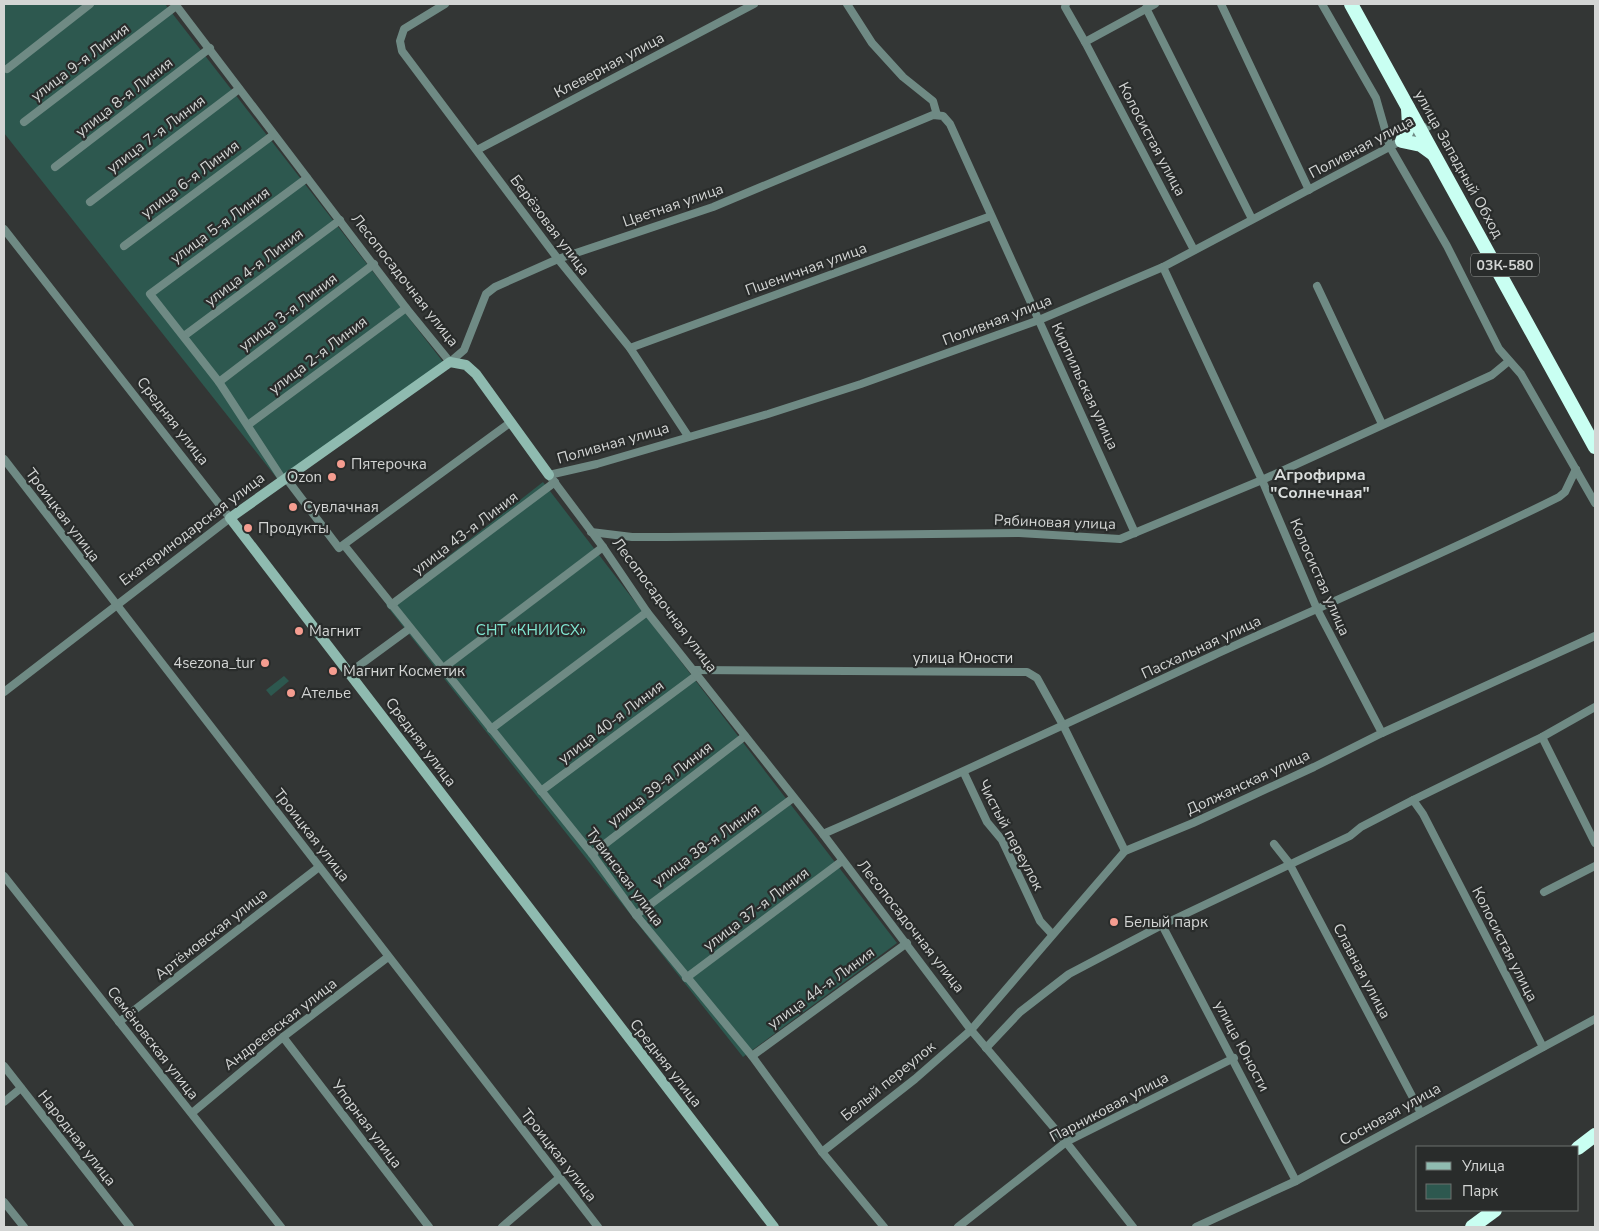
<svg xmlns="http://www.w3.org/2000/svg" width="1599" height="1231" viewBox="0 0 1599 1231" font-family="'Nunito Sans',sans-serif">
<rect width="100%" height="100%" fill="#333635"/>
<g fill="#2d584f">
<polygon points="4,4 165,4 447,367 283,486 4,133"/>
<polygon points="543,482 897,943 743,1057 386,605"/>
<polygon points="284,676 289,681 271,696 266,690"/>
</g>
<g fill="none" stroke-linecap="round" stroke-linejoin="round">
<g stroke="#6f8a84" stroke-width="8">
<polyline points="175,4 406,308 450,362 464,350 486,294 495,287 558,259 713,207 933,115 943,116 950,124 1135,533"/>
<polyline points="445,4 404,29 400,41 402,51 558,259 630,348 688,436"/>
<polyline points="847,4 872,43 903,77 933,101 937,115"/>
<polyline points="1066,4 1065,7 1085,42 1194,250"/>
<polyline points="1221,4 1309,190"/>
<polyline points="1322,4 1376,98 1390,147 1447,246 1499,349 1521,374 1595,503"/>
<polyline points="1146,8 1252,219"/>
<polyline points="1085,42 1155,4"/>
<polyline points="7,69 90,4"/>
<polyline points="24,122 176,6"/>
<polyline points="477,150 754,4"/>
<polyline points="55,167 210,48"/>
<polyline points="90,202 239,89"/>
<polyline points="4,229 230,518 4,692"/>
<polyline points="124,246 273,135"/>
<polyline points="1163,267 1262,480 1317,609 1382,733"/>
<polyline points="1317,286 1382,424"/>
<polyline points="184,336 340,220"/>
<polyline points="630,348 991,216"/>
<polyline points="219,382 374,264"/>
<polyline points="248,425 406,308"/>
<polyline points="4,459 598,1227"/>
<polyline points="286,478 339,548 511,422"/>
<polyline points="283,480 219,382 150,294 307,178"/>
<polyline points="591,532 632,537 667,537 1019,533 1120,539 1262,480 1492,375 1509,361"/>
<polyline points="344,545 592,854 636,915 752,1056 822,1152 884,1227"/>
<polyline points="391,605 555,482"/>
<polyline points="442,669 603,547"/>
<polyline points="694,670 1027,672 1037,678 1063,725 1125,851"/>
<polyline points="349,673 409,629"/>
<polyline points="491,729 647,612"/>
<polyline points="1542,737 1595,843"/>
<polyline points="964,773 987,822 1002,840 1040,921 1052,934"/>
<polyline points="541,791 697,675"/>
<polyline points="1413,800 1542,737 1595,707"/>
<path d="M823 834C954 777 1082 716 1212 656 1328 603 1445 554 1559 497L1565 492 1576 469"/>
<polyline points="1274,844 1289,863 1421,1113"/>
<polyline points="592,854 745,736"/>
<polyline points="4,876 281,1227"/>
<polyline points="1544,892 1595,866"/>
<polyline points="636,915 793,798"/>
<polyline points="1162,925 1296,1181"/>
<polyline points="686,978 842,861"/>
<polyline points="119,1022 319,867"/>
<polyline points="283,1037 429,1227"/>
<polyline points="986,1048 1020,1012 1069,974 1162,925 1350,836 1361,827 1413,800 1423,814 1543,1047"/>
<polyline points="752,1056 907,943"/>
<polyline points="4,1066 130,1227"/>
<polyline points="4,1102 21,1088"/>
<polyline points="192,1113 283,1037 388,957"/>
<polyline points="822,1152 915,1079 971,1030 1125,851 1193,823 1314,767 1382,733 1595,636"/>
<polyline points="4,1202 24,1227"/>
<polyline points="502,1227 559,1178"/>
<polyline points="958,1227 1066,1142 1234,1058"/>
<polyline points="1133,1227 1066,1142 971,1030 823,834 647,612 603,547 549,475 597,464 768,414 861,384 1039,320 1163,267 1429,126"/>
<polyline points="1196,1227 1296,1181 1595,1019"/>
</g>
<polyline stroke="#8fbbb0" stroke-width="10" points="549,475 476,374 466,365 450,362 230,518 774,1227"/>
<g stroke="#c9fff2" stroke-width="14">
<polyline points="1351,4 1595,447"/>
<polyline points="1408,108 1409,126 1402,141 1421,145 1432,153"/>
<polyline points="1578,1148 1595,1135"/>
<polyline points="1472,1227 1495,1210"/>
</g>
</g>
<g fill="#f59d90" stroke="#292c2b" stroke-width="2">
<circle cx="341" cy="464" r="5"/>
<circle cx="332" cy="477" r="5"/>
<circle cx="293" cy="507" r="5"/>
<circle cx="248" cy="528" r="5"/>
<circle cx="299" cy="631" r="5"/>
<circle cx="265" cy="663" r="5"/>
<circle cx="333" cy="671" r="5"/>
<circle cx="291" cy="693" r="5"/>
<circle cx="1114" cy="922" r="5"/>
</g>
<g text-anchor="middle" dominant-baseline="central" stroke-width="4.5" stroke-linejoin="round" paint-order="stroke">
<rect fill="#292c2b" stroke="#a0a2a1" stroke-width="1" x="1471" y="253.5" width="68" height="23" rx="4"/>
<g font-size="14" font-weight="bold" fill="#d3d5d4">
<text x="1505" y="265">03К-580</text>
</g>
<g font-size="15" fill="#d3d5d4" stroke="#292c2b">
<text transform="translate(80 62) rotate(-37)">улица 9-я Линия</text>
<text transform="translate(609 65) rotate(-28)">Клеверная улица</text>
<text transform="translate(124 97) rotate(-38)">улица 8-я Линия</text>
<text transform="translate(156 134) rotate(-37)">улица 7-я Линия</text>
<text transform="translate(1152 139) rotate(62)">Колосистая улица</text>
<text transform="translate(1361 147) rotate(-28)">Поливная улица</text>
<text transform="translate(1459 164) rotate(61)">улица Западный Обход</text>
<text transform="translate(190 179) rotate(-37)">улица 6-я Линия</text>
<text transform="translate(673 205) rotate(-19)">Цветная улица</text>
<text transform="translate(220 225) rotate(-36)">улица 5-я Линия</text>
<text transform="translate(550 225) rotate(53)">Берёзовая улица</text>
<text transform="translate(254 267) rotate(-37)">улица 4-я Линия</text>
<text transform="translate(806 269) rotate(-20)">Пшеничная улица</text>
<text transform="translate(405 280) rotate(52)">Лесопосадочная улица</text>
<text transform="translate(288 312) rotate(-37)">улица 3-я Линия</text>
<text transform="translate(997 320) rotate(-21)">Поливная улица</text>
<text transform="translate(318 355) rotate(-37)">улица 2-я Линия</text>
<text transform="translate(1085 386) rotate(65)">Кирпильская улица</text>
<text transform="translate(173 421) rotate(52)">Средняя улица</text>
<text transform="translate(613 443) rotate(-16)">Поливная улица</text>
<text transform="translate(63 515) rotate(53)">Троицкая улица</text>
<text transform="translate(1055 522) rotate(2)">Рябиновая улица</text>
<text transform="translate(192 529) rotate(-37)">Екатеринодарская улица</text>
<text transform="translate(465 533) rotate(-37)">улица 43-я Линия</text>
<text transform="translate(1320 577) rotate(66)">Колосистая улица</text>
<text transform="translate(665 605) rotate(53)">Лесопосадочная улица</text>
<text transform="translate(1201 647) rotate(-25)">Пасхальная улица</text>
<text x="963" y="658">улица Юности</text>
<text transform="translate(611 722) rotate(-37)">улица 40-я Линия</text>
<text transform="translate(421 742) rotate(53)">Средняя улица</text>
<text transform="translate(1248 782) rotate(-25)">Должанская улица</text>
<text transform="translate(660 784) rotate(-38)">улица 39-я Линия</text>
<text transform="translate(312 835) rotate(52)">Троицкая улица</text>
<text transform="translate(1011 835) rotate(62)">Чистый переулок</text>
<text transform="translate(706 845) rotate(-36)">улица 38-я Линия</text>
<text transform="translate(625 877) rotate(53)">Тувинская улица</text>
<text transform="translate(756 909) rotate(-37)">улица 37-я Линия</text>
<text transform="translate(911 926) rotate(52)">Лесопосадочная улица</text>
<text transform="translate(211 934) rotate(-38)">Артёмовская улица</text>
<text transform="translate(1505 944) rotate(63)">Колосистая улица</text>
<text transform="translate(1362 971) rotate(62)">Славная улица</text>
<text transform="translate(821 988) rotate(-36)">улица 44-я Линия</text>
<text transform="translate(280 1024) rotate(-38)">Андреевская улица</text>
<text transform="translate(153 1043) rotate(52)">Семёновская улица</text>
<text transform="translate(1242 1046) rotate(62)">улица Юности</text>
<text transform="translate(666 1063) rotate(52)">Средняя улица</text>
<text transform="translate(888 1081) rotate(-39)">Белый переулок</text>
<text transform="translate(1109 1107) rotate(-28)">Парниковая улица</text>
<text transform="translate(1390 1114) rotate(-29)">Сосновая улица</text>
<text transform="translate(367 1124) rotate(53)">Упорная улица</text>
<text transform="translate(77 1138) rotate(52)">Народная улица</text>
<text transform="translate(559 1155) rotate(52)">Троицкая улица</text>
</g>
<g font-size="15" fill="#d3d5d4" stroke="#292c2b" text-anchor="start">
<text x="351" y="464">Пятерочка</text>
<text x="322" y="477" text-anchor="end">Ozon</text>
<text x="303" y="507">Сувлачная</text>
<text x="258" y="528">Продукты</text>
<text x="309" y="631">Магнит</text>
<text x="255" y="663" text-anchor="end">4sezona_tur</text>
<text x="343" y="671">Магнит Косметик</text>
<text x="301" y="693">Ателье</text>
<text x="1124" y="922">Белый парк</text>
</g>
<g font-size="15" fill="#80e7d2" stroke="#292c2b">
<text x="531" y="630">СНТ «КНИИСХ»</text>
</g>
<g font-size="16" font-weight="bold" fill="#dadedd" stroke="#292c2b">
<text x="1320" y="475">Агрофирма<tspan x="1320" dy="18">"Солнечная"</tspan></text>
</g>
</g>
<rect width="1599" height="1231" fill="none" stroke="#d3d5d4" stroke-width="10"/>
<rect x="1416" y="1146" width="162" height="65" fill="#292c2b" stroke="#6d706f"/>
<rect x="1426" y="1162" width="25" height="8" fill="#8fbbb0" stroke="#6d706f"/>
<text x="1462" y="1171" font-size="15" fill="#d3d5d4">Улица</text>
<rect x="1426" y="1184" width="25" height="15" fill="#2d584f" stroke="#6d706f"/>
<text x="1462" y="1196" font-size="15" fill="#d3d5d4">Парк</text>
</svg>
